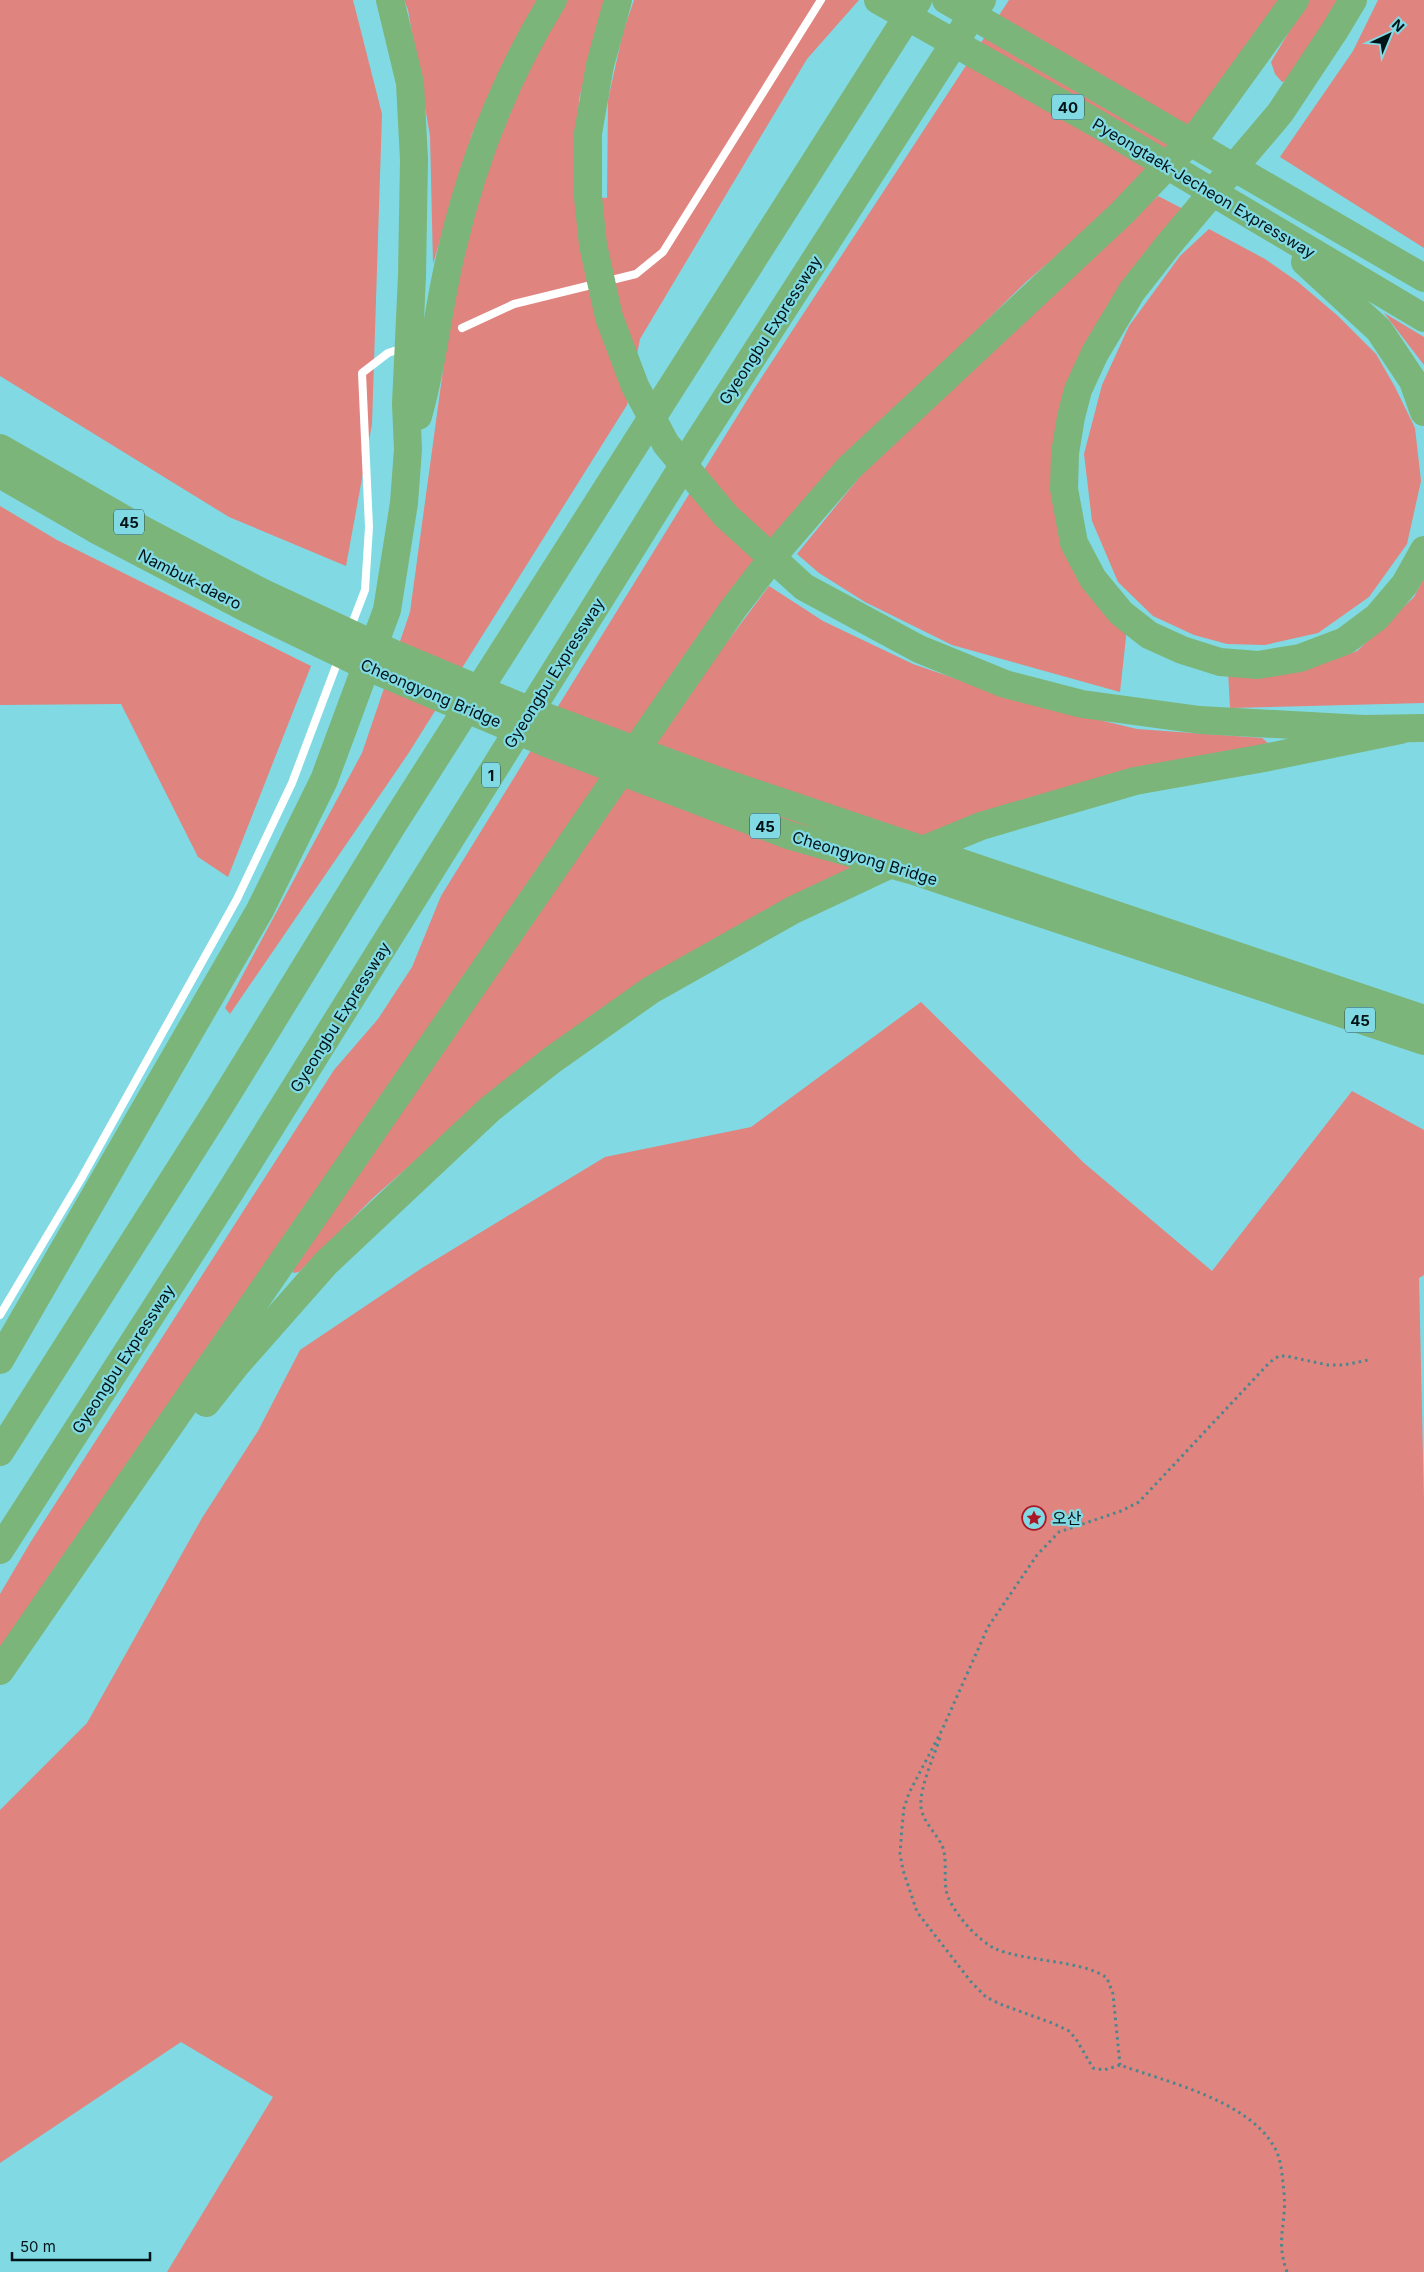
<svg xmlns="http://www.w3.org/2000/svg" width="1424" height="2272" viewBox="0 0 1424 2272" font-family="Inter,'Noto Sans KR',sans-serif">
<rect width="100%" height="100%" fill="#81dae3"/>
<g fill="#df847f">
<polygon points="0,0 353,0 382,114 372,424 346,566 229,517 0,376"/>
<polygon points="404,0 538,0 472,134 433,264 430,136 408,10"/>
<polygon points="565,0 606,0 579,99 576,195 607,198 608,100 623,32 634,0 859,0 807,59 640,339 627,405 408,754 230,1014 225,1008 362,753 410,612 446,348 458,281 485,175 523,82"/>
<polygon points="1009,0 1281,0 1198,114 1116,205 1026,282 819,485 0,1649 0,1594 30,1543 334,1070 378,1019 412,967 441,896 754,389"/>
<polygon points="1308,0 1344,0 1295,77 1282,82 1275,74 1271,62"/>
<polygon points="1378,0 1424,0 1424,248 1280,157 1353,51"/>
<polygon points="1158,196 1187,211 1078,370 1058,514 1127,628 1120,692 952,645 865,602 819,573 797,554 862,474"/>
<polygon points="1209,229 1265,259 1298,282 1338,316 1376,354 1395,387 1415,428 1421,481 1407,544 1369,597 1318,633 1265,645 1227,644 1194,635 1153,616 1118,582 1092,521 1084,454 1102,385 1129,326 1180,256"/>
<polygon points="1384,313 1424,337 1424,365"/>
<polygon points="0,506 57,540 311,666 228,877 198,857 121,704 0,705"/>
<polygon points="1424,578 1424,703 1230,708 1228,671 1295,673 1357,651 1414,597"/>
<polygon points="769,586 823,621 913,664 1020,701 1137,729 1262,738 1268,743 989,811 486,1098 374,1197 299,1272 293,1273 294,1265 709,666"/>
<polygon points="921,1002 1084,1163 1212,1271 1352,1091 1424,1130 1424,1275 1419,1278 1424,1501 1424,2272 167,2272 273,2097 181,2042 0,2163 0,1810 87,1723 202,1518 258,1431 300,1350 422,1268 605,1157 751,1127"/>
</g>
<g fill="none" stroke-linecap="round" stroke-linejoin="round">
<g stroke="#4b878d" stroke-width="3" stroke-dasharray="2.5 4" stroke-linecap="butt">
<path d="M940 1738C934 1756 919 1789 921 1807 923 1823 937 1833 943 1848 947 1861 944 1876 946 1889 948 1908 979 1942 996 1949 1027 1962 1082 1960 1107 1978L1113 1994 1120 2065"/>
<path d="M1287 2272C1275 2239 1287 2224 1284 2193 1282 2177 1282 2158 1273 2145 1246 2100 1167 2082 1120 2065L1104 2070 1093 2068 1076 2039 1069 2031 1052 2023 1000 2004 986 1997 972 1983 917 1912 903 1870 900 1854 902 1827 904 1808 909 1793 942 1730 988 1627 1037 1555 1059 1532 1121 1511 1139 1502 1270 1362 1279 1356H1286L1328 1365H1344L1368 1360"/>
</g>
<g stroke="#fff" stroke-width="8">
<polyline points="462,328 514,304 636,274 663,252 821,0"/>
<polyline points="350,629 365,590 369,527 362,373 388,353 397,350"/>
<polyline points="0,1315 81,1179 237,899 292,783 339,658"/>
</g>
<g stroke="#7bb579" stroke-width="28">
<polyline points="618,0 600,65 588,133 588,197 593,245 609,317 635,386 666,444 726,516 804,587 919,649 1005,684 1082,704 1200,720 1364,729 1424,728"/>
<polyline points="878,0 1096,123 1424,318"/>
<polyline points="946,0 1424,278"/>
<polyline points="1353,0 1335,30 1280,113 1169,244 1132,291 1095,353 1078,390 1071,417 1065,453 1064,489 1074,543 1093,579 1121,613 1149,635 1182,650 1220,662 1258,665 1300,658 1345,641 1377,617 1405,584 1424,550"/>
<polyline points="1305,262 1379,330 1413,381 1424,412"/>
<path d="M418 416C432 368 437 317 448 267 468 174 503 81 553 0"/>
<polyline points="0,448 143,530 261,592 392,653 533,712 716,780 1424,1019"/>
<polyline points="0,474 95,529 250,610 368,667 549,744 788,835 914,871 1424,1041"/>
<polyline points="0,1360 260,910 324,780 387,610 404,503 408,449 406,404 412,276 414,160 410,83 390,0"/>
<polyline points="206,1403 236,1365 326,1263 490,1109 552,1060 651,990 793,910 908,856 981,826 1135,781 1264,758 1400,730"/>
<polyline points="0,1452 218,1109 392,826 918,0"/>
<polyline points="0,1550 230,1192 698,442 982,0"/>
<polyline points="0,1671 733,609 784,543 849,468 1122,213 1201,130 1295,0"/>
</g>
</g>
<defs>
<g id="sight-ring" transform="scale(1.25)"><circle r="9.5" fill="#81dae3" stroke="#ab1726" stroke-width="1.5"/><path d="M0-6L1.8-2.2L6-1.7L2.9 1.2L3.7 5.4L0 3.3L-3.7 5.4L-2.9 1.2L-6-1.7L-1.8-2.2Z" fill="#ab1726"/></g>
</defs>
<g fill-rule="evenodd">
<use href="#sight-ring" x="1034" y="1518"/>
</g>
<g text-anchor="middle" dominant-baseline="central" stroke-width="4.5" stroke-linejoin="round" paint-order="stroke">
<g fill="#81dae3" stroke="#274f54" stroke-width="1">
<rect x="1052" y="94.5" width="32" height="25" rx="4"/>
<rect x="114" y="509.5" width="30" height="25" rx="4"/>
<rect x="482" y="762.5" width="18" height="25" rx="4"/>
<rect x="750" y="813.5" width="30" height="25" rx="4"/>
<rect x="1345" y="1007.5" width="30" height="25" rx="4"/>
</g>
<g font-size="15" font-weight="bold" fill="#001417">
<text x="1068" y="107">40</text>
<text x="129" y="522">45</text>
<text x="491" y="775">1</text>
<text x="765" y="826">45</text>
<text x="1360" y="1020">45</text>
</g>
<g font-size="16" fill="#001417" stroke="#81dae3">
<text transform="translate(1204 188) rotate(31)">Pyeongtaek-Jecheon Expressway</text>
<text transform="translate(770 330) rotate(-57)">Gyeongbu Expressway</text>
<text transform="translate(190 579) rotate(27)">Nambuk-daero</text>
<text transform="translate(554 673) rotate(-58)">Gyeongbu Expressway</text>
<text transform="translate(431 693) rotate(23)">Cheongyong Bridge</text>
<text transform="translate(865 858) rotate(17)">Cheongyong Bridge</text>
<text transform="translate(340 1017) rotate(-58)">Gyeongbu Expressway</text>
<text transform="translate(123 1359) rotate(-57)">Gyeongbu Expressway</text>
</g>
<g font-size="16" fill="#001417" stroke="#81dae3" text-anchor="start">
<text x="1052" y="1518">오산</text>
</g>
</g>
<g transform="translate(1389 35) rotate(44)" stroke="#81dae3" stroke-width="4" paint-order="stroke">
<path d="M0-4L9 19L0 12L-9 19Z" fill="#001417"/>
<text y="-8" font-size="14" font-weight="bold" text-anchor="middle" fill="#001417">N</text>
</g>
<path d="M12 2252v8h138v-8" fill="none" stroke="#001417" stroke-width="2.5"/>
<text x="20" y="2252" font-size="15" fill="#001417" stroke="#81dae3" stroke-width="4" paint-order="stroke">50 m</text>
</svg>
